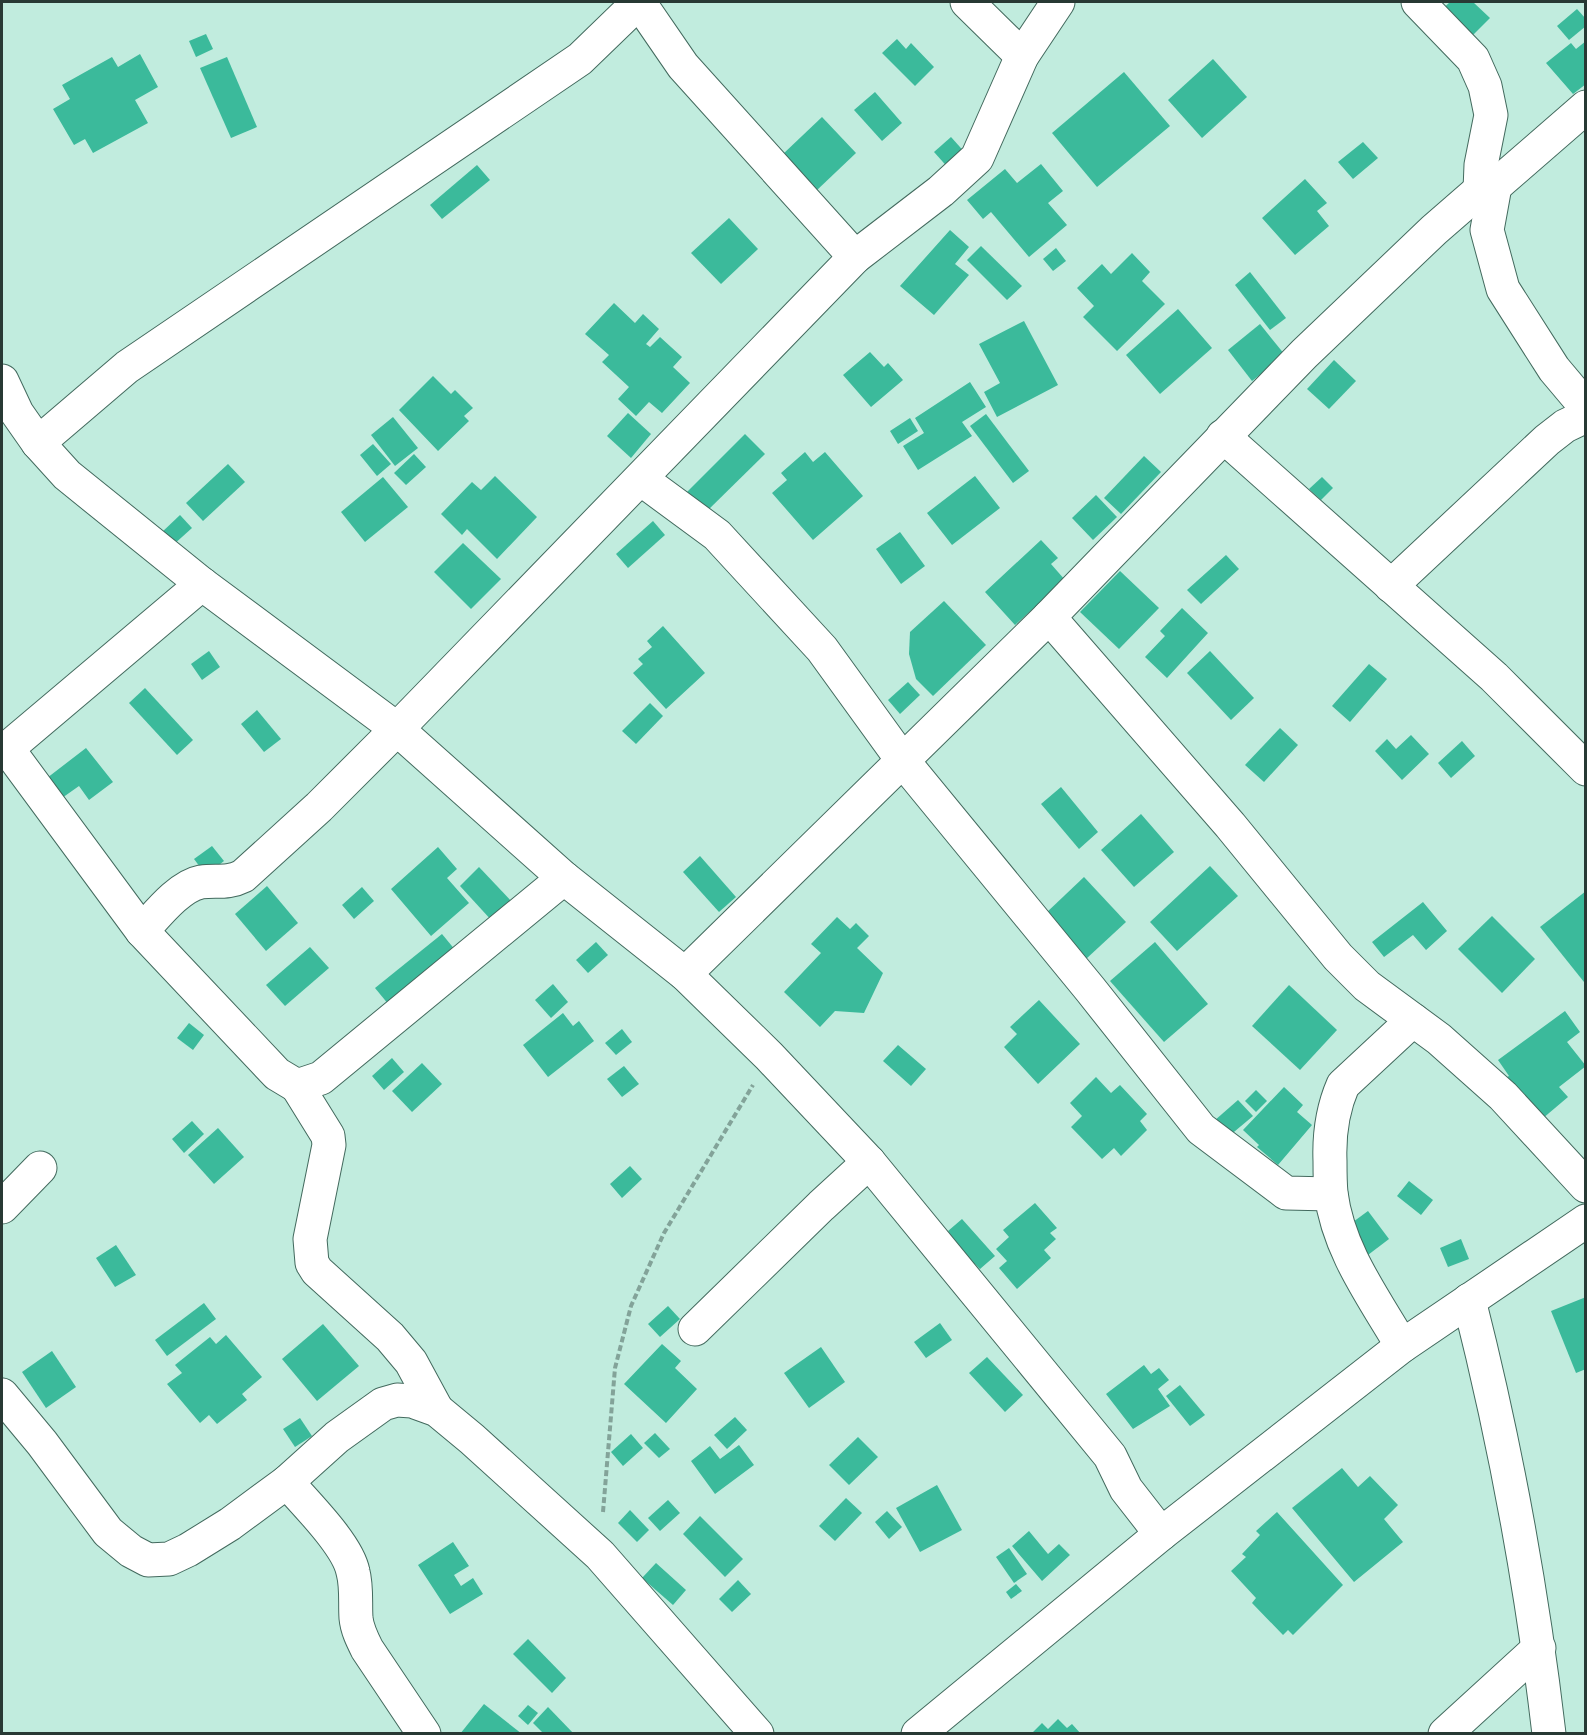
<svg xmlns="http://www.w3.org/2000/svg" width="1587" height="1735" viewBox="0 0 1587 1735" font-family="Poppins,sans-serif">
<rect width="100%" height="100%" fill="#c1ecde"/>
<g fill="#3bba9b">
<polygon points="1450,2 1473,2 1490,18 1466,42 1438,13"/>
<polygon points="1577,9 1586,19 1586,26 1569,40 1557,26"/>
<polygon points="206,34 213,49 196,57 189,41"/>
<polygon points="897,39 906,49 911,43 934,67 915,86 882,53"/>
<polygon points="1586,41 1586,84 1573,94 1546,63 1571,43 1576,49"/>
<polygon points="140,54 158,87 135,100 148,123 93,153 85,139 74,145 53,109 70,99 62,85 112,57 118,67"/>
<polygon points="227,57 257,127 231,138 200,68"/>
<polygon points="1213,59 1247,97 1202,138 1168,100"/>
<polygon points="1124,72 1170,126 1097,187 1052,133"/>
<polygon points="875,92 902,123 882,141 854,110"/>
<polygon points="822,117 856,153 816,191 782,155"/>
<polygon points="951,137 968,156 951,171 934,152"/>
<polygon points="1363,142 1378,158 1353,179 1338,162"/>
<polygon points="1041,164 1063,191 1048,203 1067,225 1029,257 991,212 983,219 967,200 1005,169 1017,183"/>
<polygon points="477,165 490,180 442,219 430,205"/>
<polygon points="1305,179 1327,203 1317,211 1329,226 1295,255 1262,218"/>
<polygon points="729,218 758,249 721,284 691,253"/>
<polygon points="950,230 969,247 955,264 969,275 934,315 900,286"/>
<polygon points="981,246 1022,286 1007,300 967,260"/>
<polygon points="1056,248 1066,261 1053,271 1043,259"/>
<polygon points="1132,253 1150,272 1142,281 1165,304 1117,351 1083,317 1094,306 1077,288 1102,264 1111,274"/>
<polygon points="1250,272 1286,318 1270,330 1235,285"/>
<polygon points="614,303 635,323 643,314 659,329 646,344 650,347 660,337 682,357 673,367 690,383 662,413 649,402 636,416 618,399 629,387 602,362 609,355 585,334"/>
<polygon points="1178,309 1212,348 1160,394 1126,355"/>
<polygon points="1024,321 1058,385 997,417 984,392 1000,383 979,344"/>
<polygon points="1260,324 1285,355 1252,381 1228,350"/>
<polygon points="870,352 884,367 888,363 903,380 871,407 843,375"/>
<polygon points="1334,360 1356,381 1329,409 1307,389"/>
<polygon points="433,376 451,394 455,390 473,408 464,416 469,421 438,451 399,410"/>
<polygon points="970,382 986,407 962,422 972,436 918,470 903,446 924,433 915,418"/>
<polygon points="628,413 651,434 631,458 607,436"/>
<polygon points="986,414 1029,471 1013,483 970,426"/>
<polygon points="393,417 418,448 395,466 371,435"/>
<polygon points="910,418 918,431 898,444 890,431"/>
<polygon points="745,434 765,454 704,514 685,494"/>
<polygon points="373,444 391,464 377,476 360,455"/>
<polygon points="805,452 813,462 825,452 863,496 813,540 772,493 787,480 781,473"/>
<polygon points="414,454 426,467 406,485 394,473"/>
<polygon points="1144,456 1161,472 1121,514 1104,498"/>
<polygon points="228,464 245,482 203,521 186,503"/>
<polygon points="495,476 537,517 497,559 467,529 462,535 441,514 472,482 481,490"/>
<polygon points="975,476 1000,508 952,545 927,513"/>
<polygon points="383,477 408,507 365,542 341,512"/>
<polygon points="1322,477 1333,488 1321,500 1309,489"/>
<polygon points="1096,495 1117,517 1093,540 1072,518"/>
<polygon points="180,515 192,528 172,546 160,534"/>
<polygon points="653,521 665,535 628,568 616,554"/>
<polygon points="900,532 925,566 901,584 876,549"/>
<polygon points="1041,540 1058,558 1051,564 1065,580 1015,625 985,592"/>
<polygon points="463,543 501,579 471,609 434,572"/>
<polygon points="1226,555 1239,569 1201,604 1187,590"/>
<polygon points="1120,571 1159,608 1119,649 1080,612"/>
<polygon points="944,601 986,645 933,696 916,679 909,654 910,632"/>
<polygon points="1182,608 1208,633 1167,678 1145,657 1165,636 1160,631"/>
<polygon points="663,626 705,673 666,709 633,673 643,664 638,659 652,647 647,641"/>
<polygon points="209,651 220,667 202,680 191,664"/>
<polygon points="1210,651 1254,698 1231,720 1187,673"/>
<polygon points="1369,664 1387,679 1350,722 1332,706"/>
<polygon points="908,682 920,695 900,714 888,700"/>
<polygon points="145,688 193,740 177,755 129,703"/>
<polygon points="650,703 663,716 636,744 622,731"/>
<polygon points="257,710 281,739 264,752 241,724"/>
<polygon points="1280,728 1298,745 1264,782 1245,765"/>
<polygon points="1411,735 1429,754 1402,780 1375,751 1387,739 1396,749"/>
<polygon points="1462,741 1475,756 1451,778 1438,763"/>
<polygon points="86,748 113,782 89,800 79,786 62,798 47,778"/>
<polygon points="1061,787 1098,832 1079,849 1041,804"/>
<polygon points="1141,814 1174,852 1134,887 1101,850"/>
<polygon points="212,846 224,861 206,875 194,859"/>
<polygon points="438,847 457,869 447,878 469,903 431,936 391,889"/>
<polygon points="700,856 736,897 719,912 683,872"/>
<polygon points="1210,866 1238,896 1177,951 1150,922"/>
<polygon points="479,867 513,903 493,922 460,886"/>
<polygon points="1084,877 1126,922 1086,959 1045,914"/>
<polygon points="267,886 298,923 266,951 235,914"/>
<polygon points="362,887 374,901 354,919 342,905"/>
<polygon points="1586,891 1586,980 1584,982 1540,927"/>
<polygon points="1423,902 1447,931 1426,950 1413,935 1384,957 1372,942"/>
<polygon points="1492,916 1535,959 1502,993 1458,949"/>
<polygon points="837,917 850,929 856,923 869,936 857,948 883,973 864,1013 835,1011 820,1027 784,992 821,953 811,944"/>
<polygon points="442,934 456,951 389,1005 375,988"/>
<polygon points="596,942 608,955 588,973 576,960"/>
<polygon points="1155,942 1208,1004 1164,1042 1110,981"/>
<polygon points="310,947 329,968 285,1006 266,985"/>
<polygon points="553,984 568,1002 551,1018 535,1000"/>
<polygon points="1289,985 1337,1030 1300,1070 1252,1026"/>
<polygon points="1039,1000 1080,1044 1038,1084 1004,1047 1017,1034 1010,1027"/>
<polygon points="1565,1011 1580,1032 1567,1042 1586,1066 1559,1087 1568,1097 1542,1119 1507,1077 1509,1076 1498,1060"/>
<polygon points="563,1013 573,1026 579,1021 594,1041 548,1077 523,1045"/>
<polygon points="189,1023 204,1035 193,1050 177,1038"/>
<polygon points="622,1029 632,1042 616,1055 605,1043"/>
<polygon points="898,1045 926,1069 911,1086 883,1061"/>
<polygon points="392,1058 404,1072 384,1090 372,1076"/>
<polygon points="422,1063 442,1084 412,1112 392,1091"/>
<polygon points="624,1066 639,1084 622,1097 607,1079"/>
<polygon points="1096,1077 1111,1093 1120,1085 1147,1114 1140,1121 1147,1130 1121,1156 1114,1148 1102,1159 1071,1127 1082,1116 1070,1103"/>
<polygon points="1284,1087 1303,1105 1297,1112 1312,1125 1278,1165 1257,1147 1259,1145 1243,1130"/>
<polygon points="1256,1090 1267,1101 1256,1112 1245,1101"/>
<polygon points="1238,1100 1253,1116 1228,1137 1214,1121"/>
<polygon points="192,1121 204,1134 184,1153 172,1139"/>
<polygon points="218,1128 244,1157 214,1184 188,1155"/>
<polygon points="630,1166 642,1179 622,1198 610,1184"/>
<polygon points="1409,1181 1433,1200 1421,1215 1397,1196"/>
<polygon points="1035,1203 1057,1228 1050,1233 1056,1239 1044,1250 1051,1258 1017,1289 999,1268 1007,1261 996,1249 1009,1237 1003,1230"/>
<polygon points="1368,1211 1389,1239 1364,1258 1342,1230"/>
<polygon points="962,1219 995,1256 980,1269 975,1264 968,1271 944,1246 952,1237 948,1231"/>
<polygon points="1461,1239 1469,1259 1448,1267 1440,1248"/>
<polygon points="116,1245 136,1275 115,1287 96,1258"/>
<polygon points="1586,1297 1586,1369 1576,1373 1551,1311"/>
<polygon points="204,1303 216,1319 167,1356 155,1340"/>
<polygon points="668,1306 680,1319 660,1337 648,1324"/>
<polygon points="940,1323 952,1340 926,1358 914,1342"/>
<polygon points="323,1324 359,1366 317,1401 282,1359"/>
<polygon points="226,1335 262,1377 242,1394 247,1400 217,1424 209,1415 200,1423 167,1384 182,1373 175,1365 210,1337 216,1344"/>
<polygon points="662,1344 681,1361 675,1368 697,1389 666,1423 624,1384"/>
<polygon points="821,1347 845,1382 809,1408 784,1373"/>
<polygon points="52,1351 76,1387 46,1408 22,1372"/>
<polygon points="987,1357 1023,1395 1005,1412 969,1373"/>
<polygon points="1144,1365 1151,1374 1159,1368 1169,1380 1158,1389 1170,1406 1133,1429 1106,1394"/>
<polygon points="1180,1385 1205,1415 1190,1426 1166,1396"/>
<polygon points="735,1417 747,1430 727,1449 714,1435"/>
<polygon points="300,1418 312,1436 295,1447 283,1429"/>
<polygon points="655,1433 670,1449 659,1458 644,1443"/>
<polygon points="631,1434 643,1448 623,1466 611,1452"/>
<polygon points="858,1437 878,1457 849,1485 829,1465"/>
<polygon points="739,1445 754,1465 715,1494 691,1461 710,1446 720,1459"/>
<polygon points="1342,1468 1358,1487 1370,1476 1398,1505 1384,1519 1403,1542 1354,1582 1292,1508"/>
<polygon points="937,1485 962,1530 920,1552 896,1508"/>
<polygon points="846,1498 862,1513 835,1541 819,1526"/>
<polygon points="668,1500 680,1513 660,1531 648,1518"/>
<polygon points="630,1510 649,1530 637,1542 618,1523"/>
<polygon points="887,1511 902,1527 889,1539 875,1522"/>
<polygon points="1277,1512 1343,1585 1293,1635 1288,1630 1283,1635 1252,1603 1256,1598 1231,1571 1246,1557 1242,1554 1260,1535 1256,1531"/>
<polygon points="700,1516 743,1559 725,1577 683,1534"/>
<polygon points="1029,1531 1048,1554 1059,1544 1070,1555 1042,1581 1012,1546"/>
<polygon points="453,1542 469,1566 454,1575 461,1586 473,1578 483,1594 450,1614 418,1565"/>
<polygon points="1009,1548 1027,1574 1014,1583 996,1557"/>
<polygon points="656,1563 686,1590 673,1605 642,1578"/>
<polygon points="738,1580 751,1594 732,1612 719,1599"/>
<polygon points="1016,1584 1022,1591 1011,1599 1006,1592"/>
<polygon points="528,1639 566,1678 552,1693 513,1654"/>
<polygon points="484,1704 522,1734 460,1734"/>
<polygon points="528,1705 538,1713 528,1725 518,1716"/>
<polygon points="548,1707 574,1734 544,1734 533,1723"/>
<polygon points="1058,1719 1067,1728 1072,1724 1081,1734 1031,1734 1042,1723 1048,1729"/>
</g>
<g fill="none" stroke-linecap="round" stroke-linejoin="round">
<g stroke="#436a5e" stroke-width="35">
<g id="street">
<polyline points="639,2 683,66 855,257"/>
<polyline points="967,2 1022,56"/>
<polyline points="1418,2 1473,59 1485,86 1491,115 1481,165 1480,190"/>
<polyline points="1495,186 1487,230 1503,289 1554,369 1586,407"/>
<polyline points="2,381 17,413 38,443 67,475 202,584 397,729 564,878 685,974 769,1056 869,1162 1110,1456 1126,1489 1161,1534 918,1734"/>
<polyline points="1223,436 1494,677 1586,769"/>
<polyline points="38,443 127,367 580,59 639,2"/>
<polyline points="641,479 717,535 822,649 903,761 1090,989 1201,1129 1286,1193 1331,1194"/>
<polyline points="1391,586 1547,440 1565,426 1586,416"/>
<polyline points="1049,617 1230,825 1338,957 1367,986 1439,1039 1503,1096 1586,1186"/>
<polyline points="7,748 142,931 277,1074 297,1086 321,1078 564,878"/>
<polyline points="2,753 202,584"/>
<path d="M142 931C156 916 179 886 201 882 217 880 227 884 243 876L319 807 397 729 855 257 941 191 977 158 1022 56 1058 2"/>
<polyline points="685,974 1049,617 1304,354 1434,230 1480,190 1495,186 1586,107"/>
<polyline points="297,1086 328,1136 329,1145 310,1239 312,1263 317,1271 390,1337 411,1362 437,1410"/>
<polyline points="2,1207 40,1168"/>
<path d="M1469 1300C1505 1442 1532 1588 1549 1734"/>
<polyline points="695,1329 821,1206 869,1162"/>
<path d="M1402 1346C1374 1298 1338 1250 1331 1193 1330 1183 1330 1171 1330 1161 1329 1136 1333 1108 1343 1085L1413 1020"/>
<polyline points="2,1395 42,1443 108,1532 131,1551 148,1560 169,1559 188,1550 230,1524 287,1482 337,1437 383,1404 397,1400 412,1401 437,1410 472,1439 600,1555 757,1734"/>
<path d="M287 1482C305 1503 348 1545 353 1572 357 1587 355 1603 356 1618 357 1629 362 1639 367 1649L424 1734"/>
<polyline points="1161,1534 1402,1346 1586,1221"/>
<polyline points="1445,1734 1539,1648"/>
</g>
</g>
<polyline stroke="#83a399" stroke-width="4" stroke-dasharray="6 3" stroke-linecap="butt" points="603,1512 615,1368 631,1306 664,1233 753,1085"/>
<use href="#street" stroke="#fff" stroke-width="33"/>
</g>
<rect width="1587" height="1735" fill="none" stroke="#283934" stroke-width="6"/>
</svg>
